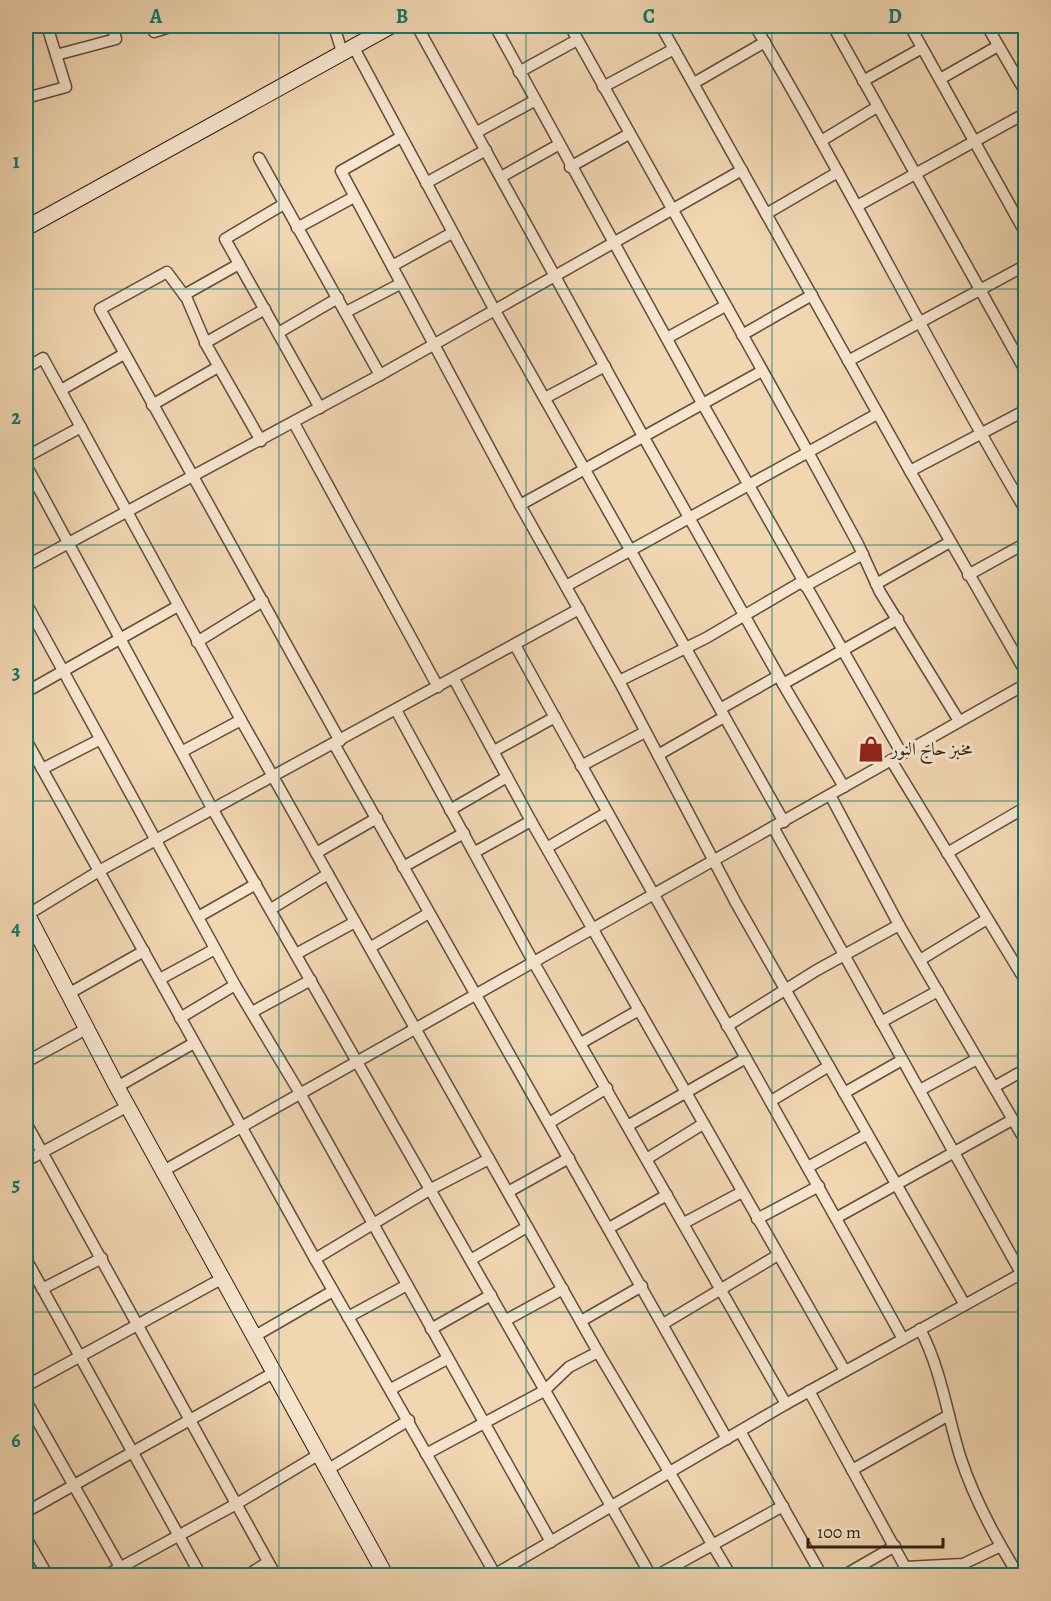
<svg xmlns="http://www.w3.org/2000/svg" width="1051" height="1601" viewBox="0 0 1051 1601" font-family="Alegreya,Amiri,serif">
<rect width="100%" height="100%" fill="#f1d6b2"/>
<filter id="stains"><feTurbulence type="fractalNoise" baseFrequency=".00333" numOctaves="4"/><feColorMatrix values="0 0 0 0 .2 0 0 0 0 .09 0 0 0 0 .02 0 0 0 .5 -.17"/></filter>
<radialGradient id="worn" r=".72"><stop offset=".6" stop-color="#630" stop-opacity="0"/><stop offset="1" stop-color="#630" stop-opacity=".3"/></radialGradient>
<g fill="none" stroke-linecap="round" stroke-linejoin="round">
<g stroke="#614d3a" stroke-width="13">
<g id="street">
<polyline points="152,26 154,32 173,26"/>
<polyline points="334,26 342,52"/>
<polyline points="417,26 643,436 787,691 844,787"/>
<polyline points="495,26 702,403 902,754"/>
<polyline points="570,26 808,452 858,544 880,592 959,721"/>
<polyline points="661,26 910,471 1026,673"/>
<path d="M755 26C850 185 931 352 1026 511"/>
<polyline points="833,26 1026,372"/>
<polyline points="910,26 1026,234"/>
<polyline points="987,26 1026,93"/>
<polyline points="353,46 494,309 784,822"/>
<polyline points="56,55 116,39 112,26"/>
<polyline points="519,72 577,40"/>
<polyline points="940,79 998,46"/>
<polyline points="863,81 922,48"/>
<polyline points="694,83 765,42"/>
<polyline points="603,87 674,49"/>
<polyline points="26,98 66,87 47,26"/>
<polyline points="477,132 534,101"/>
<polyline points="401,137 341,171 520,505 619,681 736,903 965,1305"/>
<polyline points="821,141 877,107"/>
<polyline points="259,158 380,375"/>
<polyline points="570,167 629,134"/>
<polyline points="501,177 558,145"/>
<polyline points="426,183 486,150"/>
<polyline points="284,204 225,239 320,408"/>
<polyline points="857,206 1026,113"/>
<polyline points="766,214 838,172"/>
<polyline points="297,228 354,197"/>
<polyline points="392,266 452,233"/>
<polyline points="184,295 239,264"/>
<polyline points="346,312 400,284"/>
<polyline points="278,333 338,298"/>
<polyline points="742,335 812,295"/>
<polyline points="667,338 725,306"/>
<polyline points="205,343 265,309"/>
<polyline points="848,361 1026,265"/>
<polyline points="26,368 43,358 241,720 489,1159 598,1352 731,1576"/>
<polyline points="61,390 124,354"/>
<polyline points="545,398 605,366"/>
<polyline points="152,405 218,367"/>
<polyline points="294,423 438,687"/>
<polyline points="261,441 207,346 187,299 167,272 100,309 340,741"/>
<polyline points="26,457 81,427"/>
<polyline points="26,465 213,810 651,1576"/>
<polyline points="910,471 1026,410"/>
<polyline points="520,505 762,371"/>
<polyline points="26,566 380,375 742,170"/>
<polyline points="968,575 1026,543"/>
<polyline points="876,584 950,542"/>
<polyline points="566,586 877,414"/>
<polyline points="805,586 863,554"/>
<polyline points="26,603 235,985 301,1095 551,1542"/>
<polyline points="197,642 263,601"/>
<path d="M515 645C642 877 775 1107 903 1339"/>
<polyline points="454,679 531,821 845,1371"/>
<polyline points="619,681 706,638 803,581"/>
<polyline points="783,684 898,619"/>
<polyline points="26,692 178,606"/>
<polyline points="720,709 778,676"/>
<polyline points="396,710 534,963 786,1404"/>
<polyline points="26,740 315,1259 495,1574"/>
<polyline points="334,744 727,1439"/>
<polyline points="183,751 241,720"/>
<polyline points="494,751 555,717"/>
<polyline points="658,755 724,717"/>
<polyline points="891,760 1026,982"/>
<polyline points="581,766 645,732"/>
<polyline points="42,769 99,740"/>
<polyline points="830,795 899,925 1026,1142"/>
<polyline points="450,810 507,777"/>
<polyline points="773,827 1021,1273"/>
<polyline points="548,847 606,813"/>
<polyline points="475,852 531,821"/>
<polyline points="316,853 377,818"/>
<polyline points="947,853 1026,807"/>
<polyline points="403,867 464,833"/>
<polyline points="271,909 328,874"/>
<polyline points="27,915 99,871 579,609"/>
<polyline points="198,917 256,884"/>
<polyline points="371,947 429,913"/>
<polyline points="296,954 355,922"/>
<polyline points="920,960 987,919"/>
<polyline points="160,979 215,949"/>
<polyline points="68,994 144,951"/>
<polyline points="252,1012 311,980"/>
<polyline points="180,1018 235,985"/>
<polyline points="881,1022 938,991"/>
<polyline points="727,1026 817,970 899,925"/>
<polyline points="581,1043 639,1010"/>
<polyline points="26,1062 86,1029"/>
<polyline points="117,1087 194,1043"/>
<polyline points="994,1087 1026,1069"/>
<polyline points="920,1090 977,1059"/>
<polyline points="844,1093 902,1060"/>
<polyline points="771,1101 829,1066"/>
<polyline points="26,1123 276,1576"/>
<polyline points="549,1123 607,1088"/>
<polyline points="629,1125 746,1058"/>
<polyline points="648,1158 703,1124"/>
<polyline points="26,1161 128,1106"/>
<polyline points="808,1167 866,1135"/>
<polyline points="165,1170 1026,684"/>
<polyline points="508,1192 569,1158"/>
<polyline points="836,1218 1012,1120"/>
<polyline points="757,1219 819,1186"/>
<polyline points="684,1223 742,1192"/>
<polyline points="609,1228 667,1195"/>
<polyline points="26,1259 201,1576"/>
<polyline points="315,1259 431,1189 489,1159"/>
<polyline points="472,1259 527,1227"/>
<polyline points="42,1289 102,1258"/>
<polyline points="348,1317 407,1285"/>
<polyline points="506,1320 563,1289"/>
<polyline points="581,1321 642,1286"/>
<polyline points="663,1324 778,1255"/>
<polyline points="431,1329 491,1295"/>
<path d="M920 1329C941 1369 947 1414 960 1456 974 1499 995 1538 1019 1576"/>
<polyline points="255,1336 333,1291"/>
<polyline points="26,1386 223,1278"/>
<polyline points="391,1389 447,1359"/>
<polyline points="809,1391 910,1576"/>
<polyline points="26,1401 125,1576"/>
<polyline points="740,1431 822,1576"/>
<polyline points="426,1454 544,1391 569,1367 598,1352"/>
<polyline points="327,1470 409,1420"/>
<polyline points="852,1470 949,1415"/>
<polyline points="26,1512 275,1372"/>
<polyline points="26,1538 48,1576"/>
<polyline points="906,1567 963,1564 1001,1546"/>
<polyline points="105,1576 238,1503 318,1455"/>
<polyline points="246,1576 268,1562"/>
<polyline points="492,1576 786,1404 1026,1271"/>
<polyline points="656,1576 783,1506"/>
<polyline points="843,1576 895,1546"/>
</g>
</g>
<g stroke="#311f12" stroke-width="17">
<g id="secondary">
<polyline points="26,228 391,26"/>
<polyline points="26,912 117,1087 386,1576"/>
</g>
</g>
<use href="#street" stroke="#f6e4cd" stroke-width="10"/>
<use href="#secondary" stroke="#f6e4cd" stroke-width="15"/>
</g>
<path fill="none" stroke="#0f766e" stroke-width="1.5" stroke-opacity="0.55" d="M279 26V1576M526 26V1576M772 26V1576M26 289H1026M26 545H1026M26 801H1026M26 1056H1026M26 1312H1026"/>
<defs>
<g id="shop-bare" transform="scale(2.07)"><path d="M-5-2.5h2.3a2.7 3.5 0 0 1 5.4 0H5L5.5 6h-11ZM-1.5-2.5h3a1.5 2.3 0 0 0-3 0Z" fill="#8f2418" stroke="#f6e4cd" stroke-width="2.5" paint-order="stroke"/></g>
</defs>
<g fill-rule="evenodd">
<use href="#shop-bare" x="871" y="749"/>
</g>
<g text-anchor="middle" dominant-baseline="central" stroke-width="6" stroke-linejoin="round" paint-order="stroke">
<g font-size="18" fill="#311f12" stroke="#f6e4cd" text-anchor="start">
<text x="891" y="749">مخبز حاج النور</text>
</g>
</g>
<rect width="1051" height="1601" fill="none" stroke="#f1d6b2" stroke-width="66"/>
<path d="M808 1538v9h135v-9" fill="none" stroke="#311f12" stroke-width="3"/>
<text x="817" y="1538" font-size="18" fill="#311f12" stroke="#f6e4cd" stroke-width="4.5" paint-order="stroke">100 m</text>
<rect x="33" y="33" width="985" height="1535" fill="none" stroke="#0f766e" stroke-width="2"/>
<g font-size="20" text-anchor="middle" font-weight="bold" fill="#0f766e">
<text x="156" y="23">A</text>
<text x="402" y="23">B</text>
<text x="649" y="23">C</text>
<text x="895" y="23">D</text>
<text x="16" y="168">1</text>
<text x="16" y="424">2</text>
<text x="16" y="679">3</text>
<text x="16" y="935">4</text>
<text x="16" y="1191">5</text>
<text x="16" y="1447">6</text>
</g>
<rect width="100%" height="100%" filter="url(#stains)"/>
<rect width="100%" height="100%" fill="url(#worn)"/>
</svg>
